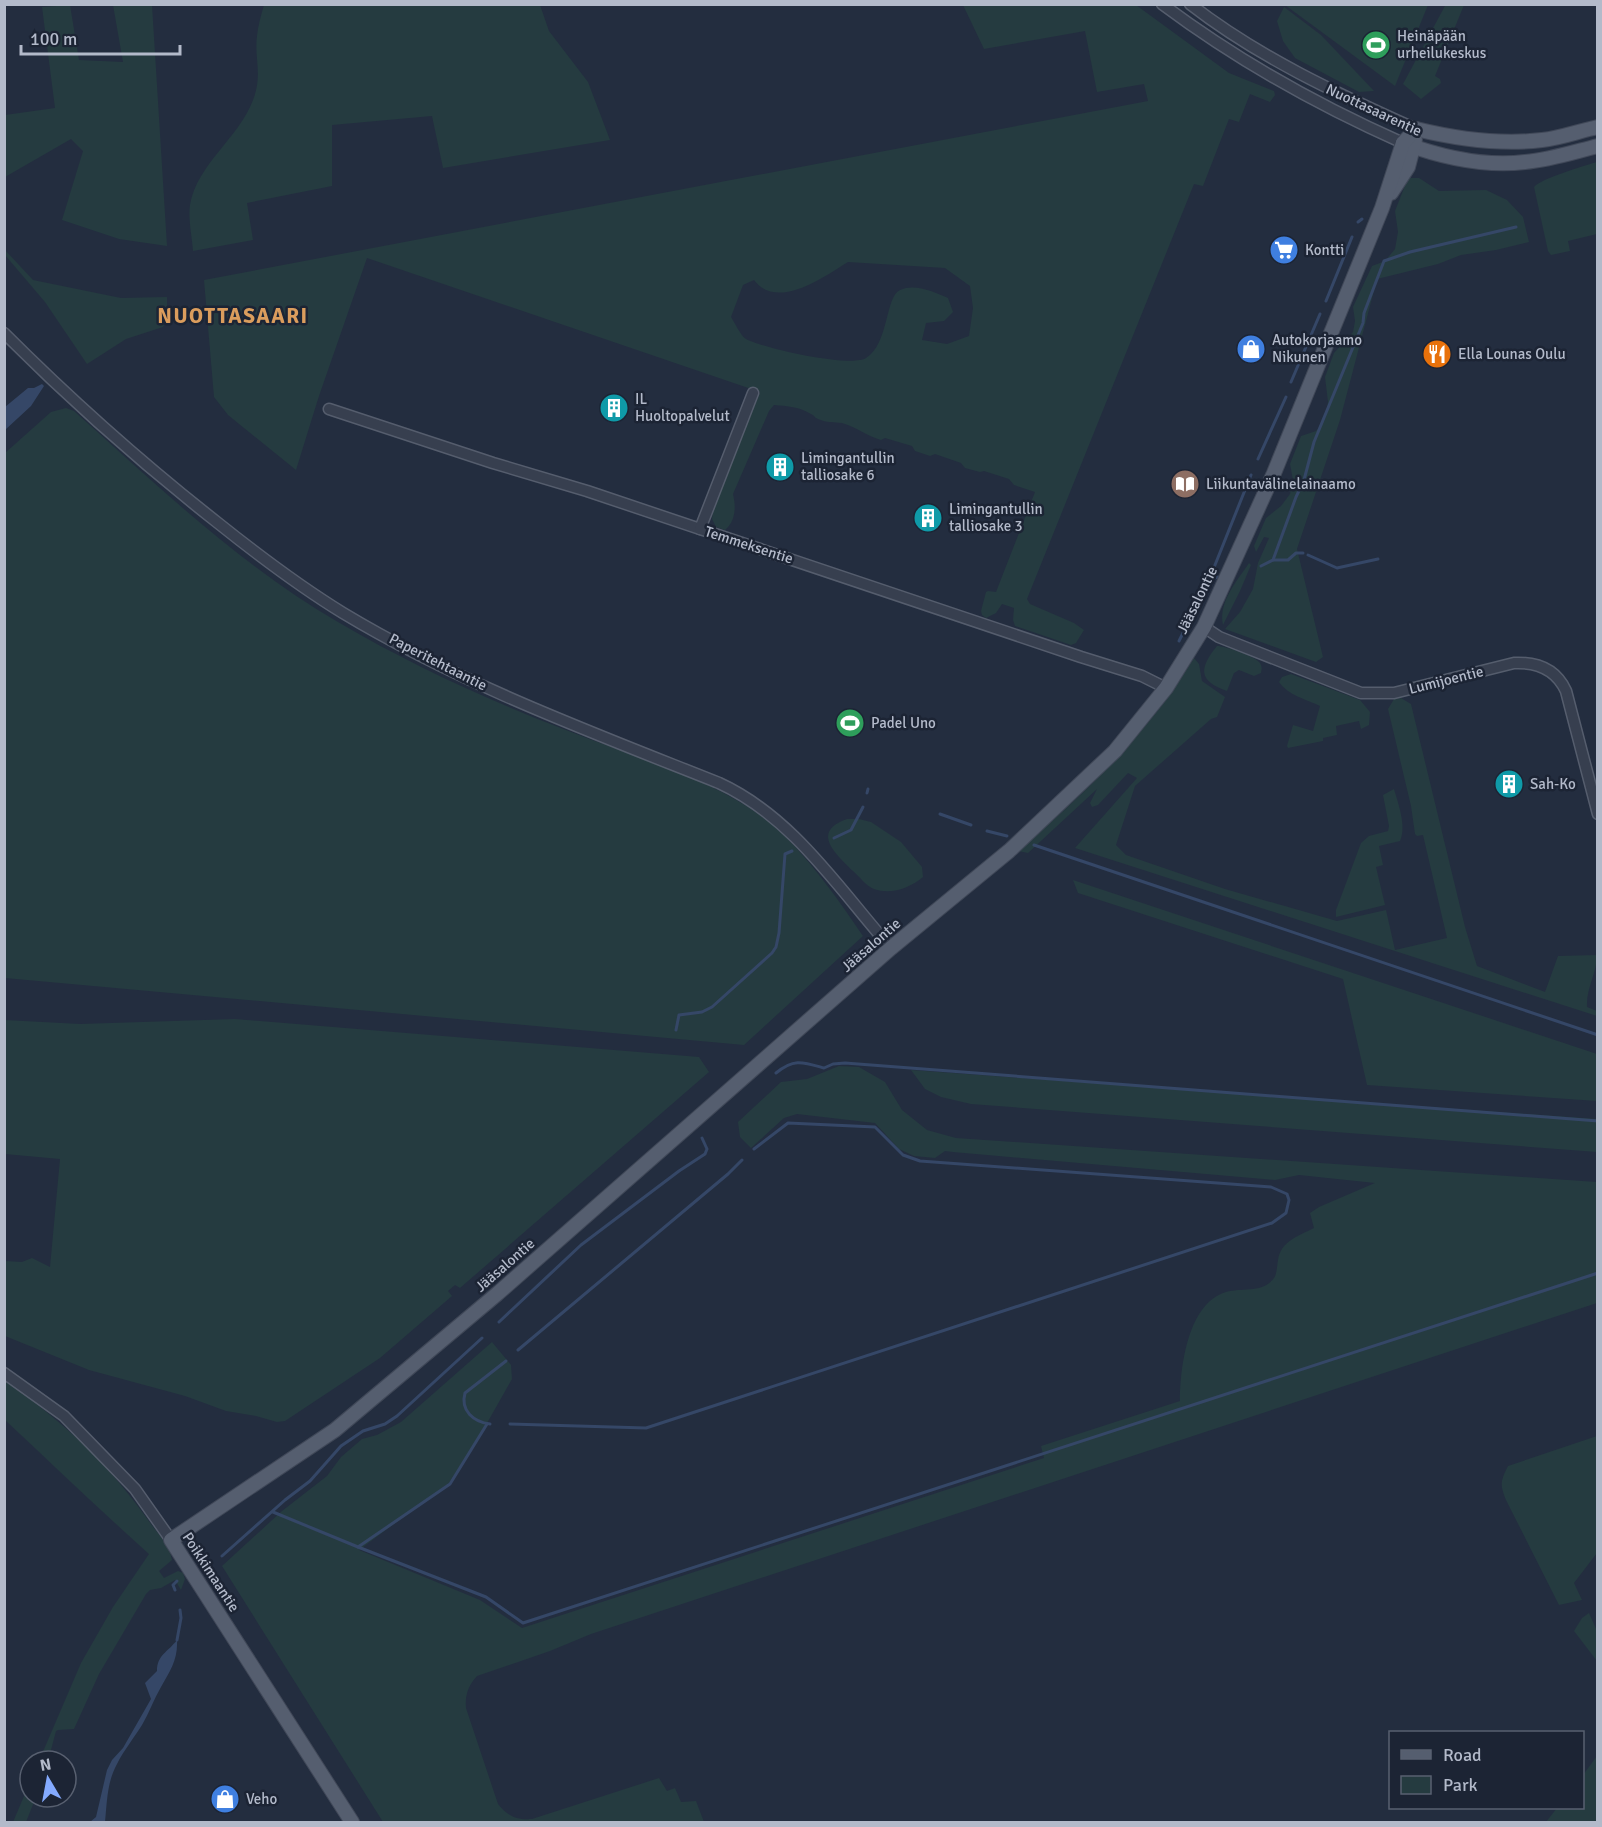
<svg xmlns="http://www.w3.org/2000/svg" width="1602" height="1827" viewBox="0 0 1602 1827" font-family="Signika,sans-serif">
<rect width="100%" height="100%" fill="#232d3f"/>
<g fill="#253b40" fill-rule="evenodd">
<polygon points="1446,4 1464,5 1435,76 1440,79 1441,83 1421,99 1403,84"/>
<polygon points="70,5 79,60 123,62 113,5 152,5 167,246 119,239 62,220 83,151 71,139 5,177 5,115 55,108 42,7"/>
<path d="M264 5H540L549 31 588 82 610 140 443 168 432 116 332 125V186L247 203 253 240 193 251C192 237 188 219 190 205 197 164 239 138 253 100 263 74 254 59 257 36 258 26 261 15 264 5Z"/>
<path d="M963 5H1136L1229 73 1274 91 1275 95 1270 102 1250 94 1239 122 1229 119 1203 186 1194 184 1027 599 1030 604 1074 623 1084 630 1076 643 1071 645 1015 626 1013 620 1014 608 1002 604 996 613 986 618 982 615 981 611 986 592 988 591 996 592 1035 492 1014 485 1009 479 984 471 980 472 965 468 961 463 935 454 930 456 915 451 912 446 885 438 881 440C867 436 856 427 842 423 834 422 827 423 818 419 812 416 817 417 811 414 800 407 787 406 774 405L769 411 733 494C736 506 736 521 725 530L716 527 712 519 713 510 760 392 367 258 319 396 296 470 228 415 214 397 204 280 1148 101 1144 84 1097 92 1085 31 984 49ZM848 262 945 268 970 286 973 308 969 336 947 344 922 340 926 323 944 321 953 312 948 298C934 292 915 283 900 290 885 297 889 344 866 358 851 368 763 348 746 339 740 335 735 323 731 317L743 285 754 280C777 311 824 277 848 262Z"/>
<polygon points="1285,5 1428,4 1428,5 1395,86"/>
<polygon points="1284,7 1321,35 1374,91 1359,92 1295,58 1283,41 1277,21"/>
<path d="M1597 162V234L1568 241 1570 251 1551 255 1548 251 1534 187C1542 178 1584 166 1597 162Z"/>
<polygon points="1408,178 1419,178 1439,191 1486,190 1507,200 1523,217 1529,242 1496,250 1461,255 1438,264 1377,279 1340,420 1297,549 1323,657 1316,662 1225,629 1240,612 1253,589 1258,563 1269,538 1264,537 1256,552 1254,546 1266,518 1281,506 1290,494 1293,480 1290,464 1301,436 1316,431 1325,419 1328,402 1325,377 1334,353 1353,332 1355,321 1353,307 1372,266 1385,261 1395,249 1398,232 1395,211"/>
<polygon points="5,250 33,280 121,298 167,297 167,319 163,327 126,339 87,364 45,302 5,255"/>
<path d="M66 408 74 411C158 486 241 566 338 622 411 665 488 700 566 730 629 755 705 776 760 815 799 843 836 896 863 936L744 1045 5 978V453L51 412Z"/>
<path d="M1249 563 1251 565 1240 591 1223 625C1218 602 1237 581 1249 563Z"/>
<path d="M1217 646C1225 646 1255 656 1260 663 1262 667 1262 668 1261 673L1254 676 1239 670 1234 673 1227 691C1198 681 1199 668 1217 646Z"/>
<path d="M1194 658 1199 664 1202 681 1225 697 1217 717 1211 719 1135 786 1116 845 1126 855 1225 889 1337 921 1386 910 1395 950 1447 938 1423 835 1417 836 1415 834 1411 806 1388 709 1394 699 1401 698 1411 704 1465 927 1477 966 1545 992 1558 956 1597 955C1597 973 1586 988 1587 1007L1597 1011V1016L1075 848 1137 778 1128 773 1098 805 1092 807 1090 803 1097 789 1028 853 1018 851C1084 794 1148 734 1194 658Z"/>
<path d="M1291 674 1360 700 1370 712 1369 725 1361 729 1359 721 1336 726 1337 735 1323 738V741L1288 748 1287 746 1293 725 1313 731 1320 706C1306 699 1289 696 1279 682L1282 677Z"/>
<path d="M1394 789C1398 803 1407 827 1400 841L1379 846 1383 865 1376 867 1385 905 1336 917V910L1361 843 1369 836 1388 831 1389 826 1383 795Z"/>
<path d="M847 819H859L871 822 901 842 922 867 923 877C910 888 891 895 874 889 867 887 859 876 853 871 836 854 810 832 847 819Z"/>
<polygon points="1073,880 1597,1054 1597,1101 1367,1085 1343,979 1078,893"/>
<polygon points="235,1019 699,1057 709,1072 460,1288 455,1285 448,1291 452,1296 380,1358 285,1421 277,1422 256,1416 226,1411 185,1396 89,1370 5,1336 5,1261 22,1262 32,1258 50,1267 60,1159 5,1154 5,1020 80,1024"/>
<path d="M839 1066 859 1067 885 1082 902 1110 927 1130 956 1138 1597 1182V1303L591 1634 550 1651 477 1676C468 1686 465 1695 466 1708L498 1804C508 1816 516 1820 532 1819L659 1778 667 1791 675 1788 681 1802 696 1801 704 1822H383L222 1566 282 1511 327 1476 341 1457 362 1439 377 1435 401 1422 492 1342 511 1365 512 1379 482 1432 449 1483 359 1550 480 1600 522 1628 1044 1458 1041 1446 1180 1401C1180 1367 1188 1303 1226 1292 1242 1287 1262 1294 1274 1278 1277 1274 1277 1265 1278 1260 1281 1241 1298 1236 1314 1228L1310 1213 1319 1207 1375 1183 1299 1175 1275 1180 953 1152 945 1151 935 1158 914 1156 899 1149 875 1123 797 1114 784 1118 751 1148 740 1137 738 1122 781 1082 807 1079Z"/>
<polygon points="911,1070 1597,1119 1597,1152 971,1104 941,1097 925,1089"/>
<path d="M4 1381C64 1421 110 1466 151 1524 159 1535 170 1546 172 1560L159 1571 164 1578 178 1571 183 1573 185 1579 181 1590 175 1580 161 1588 150 1590 146 1594 99 1674 74 1729 58 1730 56 1731 48 1761H39L81 1663 113 1607 149 1554C100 1510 53 1465 5 1420Z"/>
<path d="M1597 1436V1553L1574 1583 1582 1600 1559 1605 1506 1500C1500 1485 1500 1482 1508 1466Z"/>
<polygon points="1589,1613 1597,1631 1597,1661 1574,1631 1582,1618"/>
<polygon points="1597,1756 1597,1822 1546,1822 1557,1808 1582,1808 1583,1775"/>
<polygon points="30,1782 30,1797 36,1797 26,1822 13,1822"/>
</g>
<g fill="#354767">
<polygon points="42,384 44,386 31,406 5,430 5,407 28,388 34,388"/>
<path d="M177 1640C178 1660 170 1671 161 1687 154 1699 149 1713 142 1725 134 1738 124 1750 117 1764 107 1782 107 1802 105 1822H90L96 1817 107 1770 112 1760 123 1748 151 1699 145 1683 157 1671C157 1655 168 1652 177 1640Z"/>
</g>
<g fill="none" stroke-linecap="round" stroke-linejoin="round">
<g stroke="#354767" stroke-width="3">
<polyline points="1358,222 1362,219"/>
<polyline points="1326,301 1352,237"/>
<polyline points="1291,382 1320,314"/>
<polyline points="1258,459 1286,397"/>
<polyline points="1308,555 1337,568 1378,559"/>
<polyline points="1273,560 1296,497 1304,480 1314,442 1363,323 1364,313 1384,261 1410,252 1516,227"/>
<polyline points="1261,566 1273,560 1288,560 1296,553 1303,553"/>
<polyline points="1209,580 1251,475"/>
<polyline points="1179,641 1206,587 1206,581 1218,577"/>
<polyline points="867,793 868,789"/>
<polyline points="940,814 971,825"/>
<polyline points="987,831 1007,836"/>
<polyline points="834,838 851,830 863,807"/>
<polyline points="1034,845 1598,1035"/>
<polyline points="676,1030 679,1015 702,1012 712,1007 772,953 776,947 779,933 785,854 792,851"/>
<path d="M776 1073C794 1058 803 1062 824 1068L833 1064 845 1063 1598 1121"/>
<polyline points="499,1322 581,1245 679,1171 705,1154 707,1149 702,1138"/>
<polyline points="518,1350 728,1174 742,1160"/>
<path d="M490 1424C474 1422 460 1411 465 1393L506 1361"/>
<polyline points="510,1424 646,1428 1272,1223 1286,1213 1289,1200 1287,1194 1271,1187 920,1161 903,1155 875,1127 788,1123 754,1149"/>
<polyline points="273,1512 358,1547 450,1484 487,1424"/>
<polyline points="358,1547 486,1597 523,1623 1598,1273"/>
<polyline points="222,1556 285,1500 310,1481 341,1446 363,1431 385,1424 397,1416 482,1338"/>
<polyline points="175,1590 173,1585 177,1581"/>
<polyline points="177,1640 181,1618 180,1610"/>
</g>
<g stroke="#555d6d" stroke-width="13">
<g id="minor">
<path d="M1162 4C1237 60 1317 105 1403 143"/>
<path d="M1190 4C1258 57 1338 94 1416 129"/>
<path d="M4 333C72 401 143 464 218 523 258 555 299 586 343 613 461 684 591 732 719 783 793 817 839 889 891 948"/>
<polyline points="329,409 493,463 587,491 1081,657 1142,676 1166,688"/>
<polyline points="700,529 753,393"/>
<path d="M1204 627 1219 637 1361 693H1394L1514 663C1536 662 1556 669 1566 691L1598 814"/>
<polyline points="4,1373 64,1416 135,1489 171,1540"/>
</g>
</g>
<g stroke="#404858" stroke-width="16">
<g id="major">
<path d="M1416 129C1457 139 1500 145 1542 140 1561 138 1579 131 1598 127"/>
<path d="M1403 143C1441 157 1484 167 1525 162 1550 160 1574 152 1598 146"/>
<polyline points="1391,193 1408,167 1415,140"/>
<polyline points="352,1822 171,1540 335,1430 497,1294 891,948 1009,851 1115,751 1166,688 1204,627 1274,473 1382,208 1403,143 1416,129"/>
</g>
</g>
<use href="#minor" stroke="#373f4f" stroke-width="10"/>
<use href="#major" stroke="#555e6f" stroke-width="14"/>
</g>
<defs>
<g id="stadium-disc" transform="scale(1.5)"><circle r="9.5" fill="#2e9e5b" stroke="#1c2434"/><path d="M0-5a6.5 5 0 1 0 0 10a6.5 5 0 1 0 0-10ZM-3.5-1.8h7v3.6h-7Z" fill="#fff"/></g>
<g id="supermarket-disc" transform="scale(1.5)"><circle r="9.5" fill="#3f7fe0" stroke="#1c2434"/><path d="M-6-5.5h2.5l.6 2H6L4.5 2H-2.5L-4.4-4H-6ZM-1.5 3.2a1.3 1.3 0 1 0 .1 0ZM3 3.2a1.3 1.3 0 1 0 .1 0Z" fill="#fff"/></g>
<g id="shop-disc" transform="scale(1.5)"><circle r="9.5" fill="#3f7fe0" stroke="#1c2434"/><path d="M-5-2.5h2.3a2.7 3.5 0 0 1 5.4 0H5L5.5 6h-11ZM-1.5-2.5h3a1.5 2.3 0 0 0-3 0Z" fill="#fff"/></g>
<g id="restaurant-disc" transform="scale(1.5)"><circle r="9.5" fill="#e8710a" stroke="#1c2434"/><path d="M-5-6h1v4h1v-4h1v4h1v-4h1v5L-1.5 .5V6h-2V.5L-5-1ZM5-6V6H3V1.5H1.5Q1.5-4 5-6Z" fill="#fff"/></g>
<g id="building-disc" transform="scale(1.5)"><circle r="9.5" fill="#0f9aa8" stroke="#1c2434"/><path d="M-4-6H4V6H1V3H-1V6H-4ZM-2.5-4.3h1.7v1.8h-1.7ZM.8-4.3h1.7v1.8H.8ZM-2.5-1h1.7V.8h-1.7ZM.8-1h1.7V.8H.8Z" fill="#fff"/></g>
<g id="library-disc" transform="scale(1.5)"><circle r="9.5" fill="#8d6e63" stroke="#1c2434"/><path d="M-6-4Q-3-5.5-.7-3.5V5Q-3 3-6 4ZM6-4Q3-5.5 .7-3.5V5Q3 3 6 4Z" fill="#fff"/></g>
</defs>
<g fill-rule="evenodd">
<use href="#stadium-disc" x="1376" y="45"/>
<use href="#supermarket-disc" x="1284" y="250"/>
<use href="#shop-disc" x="1251" y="349"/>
<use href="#restaurant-disc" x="1437" y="354"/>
<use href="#building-disc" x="614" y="408"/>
<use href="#building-disc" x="780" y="467"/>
<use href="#library-disc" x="1185" y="484"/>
<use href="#building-disc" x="928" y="518"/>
<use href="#stadium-disc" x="850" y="723"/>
<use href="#building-disc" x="1509" y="784"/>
<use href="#shop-disc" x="225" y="1799"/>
</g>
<g text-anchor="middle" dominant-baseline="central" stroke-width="5" stroke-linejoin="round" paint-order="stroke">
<g font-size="15" fill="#b3baca" stroke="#1c2434" text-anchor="start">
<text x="1397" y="36">Heinäpään<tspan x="1397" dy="17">urheilukeskus</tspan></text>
<text x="1305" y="250">Kontti</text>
<text x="1272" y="340">Autokorjaamo<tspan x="1272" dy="17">Nikunen</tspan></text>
<text x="1458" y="354">Ella Lounas Oulu</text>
<text x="635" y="399">IL<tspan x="635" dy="17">Huoltopalvelut</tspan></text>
<text x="801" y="458">Limingantullin<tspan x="801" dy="17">talliosake 6</tspan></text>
<text x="1206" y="484">Liikuntavälinelainaamo</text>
<text x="949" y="509">Limingantullin<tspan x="949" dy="17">talliosake 3</tspan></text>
<text x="871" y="723">Padel Uno</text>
<text x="1530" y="784">Sah-Ko</text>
<text x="246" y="1799">Veho</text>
</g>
<g font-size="15" fill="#b3baca" stroke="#1c2434">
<text transform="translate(1374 110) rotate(25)">Nuottasaarentie</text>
<text transform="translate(749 545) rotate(18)">Temmeksentie</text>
<text transform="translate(1197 600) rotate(-64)">Jääsalontie</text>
<text transform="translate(438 662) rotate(27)">Paperitehtaantie</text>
<text transform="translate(1446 680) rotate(-14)">Lumijoentie</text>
<text transform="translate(871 945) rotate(-41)">Jääsalontie</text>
<text transform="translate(505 1265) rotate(-41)">Jääsalontie</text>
<text transform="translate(211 1572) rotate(57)">Poikkimaantie</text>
</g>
<g font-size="21" font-weight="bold" letter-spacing="1.5" fill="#db9d5d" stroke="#1c2434">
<text x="233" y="316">NUOTTASAARI</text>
</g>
</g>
<rect width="1602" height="1827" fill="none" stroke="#b3baca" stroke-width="12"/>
<rect x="1389" y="1731" width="195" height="78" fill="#1c2434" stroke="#586070" stroke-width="1.5"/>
<rect x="1401" y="1750" width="30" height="9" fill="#555e6f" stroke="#586070" stroke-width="1.5"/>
<text x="1443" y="1761" font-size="18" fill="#b3baca">Road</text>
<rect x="1401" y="1776" width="30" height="18" fill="#253b40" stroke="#586070" stroke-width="1.5"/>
<text x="1443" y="1791" font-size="18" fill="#b3baca">Park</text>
<g transform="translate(48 1779) rotate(350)"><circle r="28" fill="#1c2434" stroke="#586070" stroke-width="1.5"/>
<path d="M0-4.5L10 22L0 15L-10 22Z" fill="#84aafe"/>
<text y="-9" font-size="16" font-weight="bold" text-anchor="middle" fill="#b3baca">N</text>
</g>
<path d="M21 45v9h159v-9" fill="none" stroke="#b3baca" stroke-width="3"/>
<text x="30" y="45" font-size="18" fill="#b3baca" stroke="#1c2434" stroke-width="4.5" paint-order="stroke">100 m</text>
</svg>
